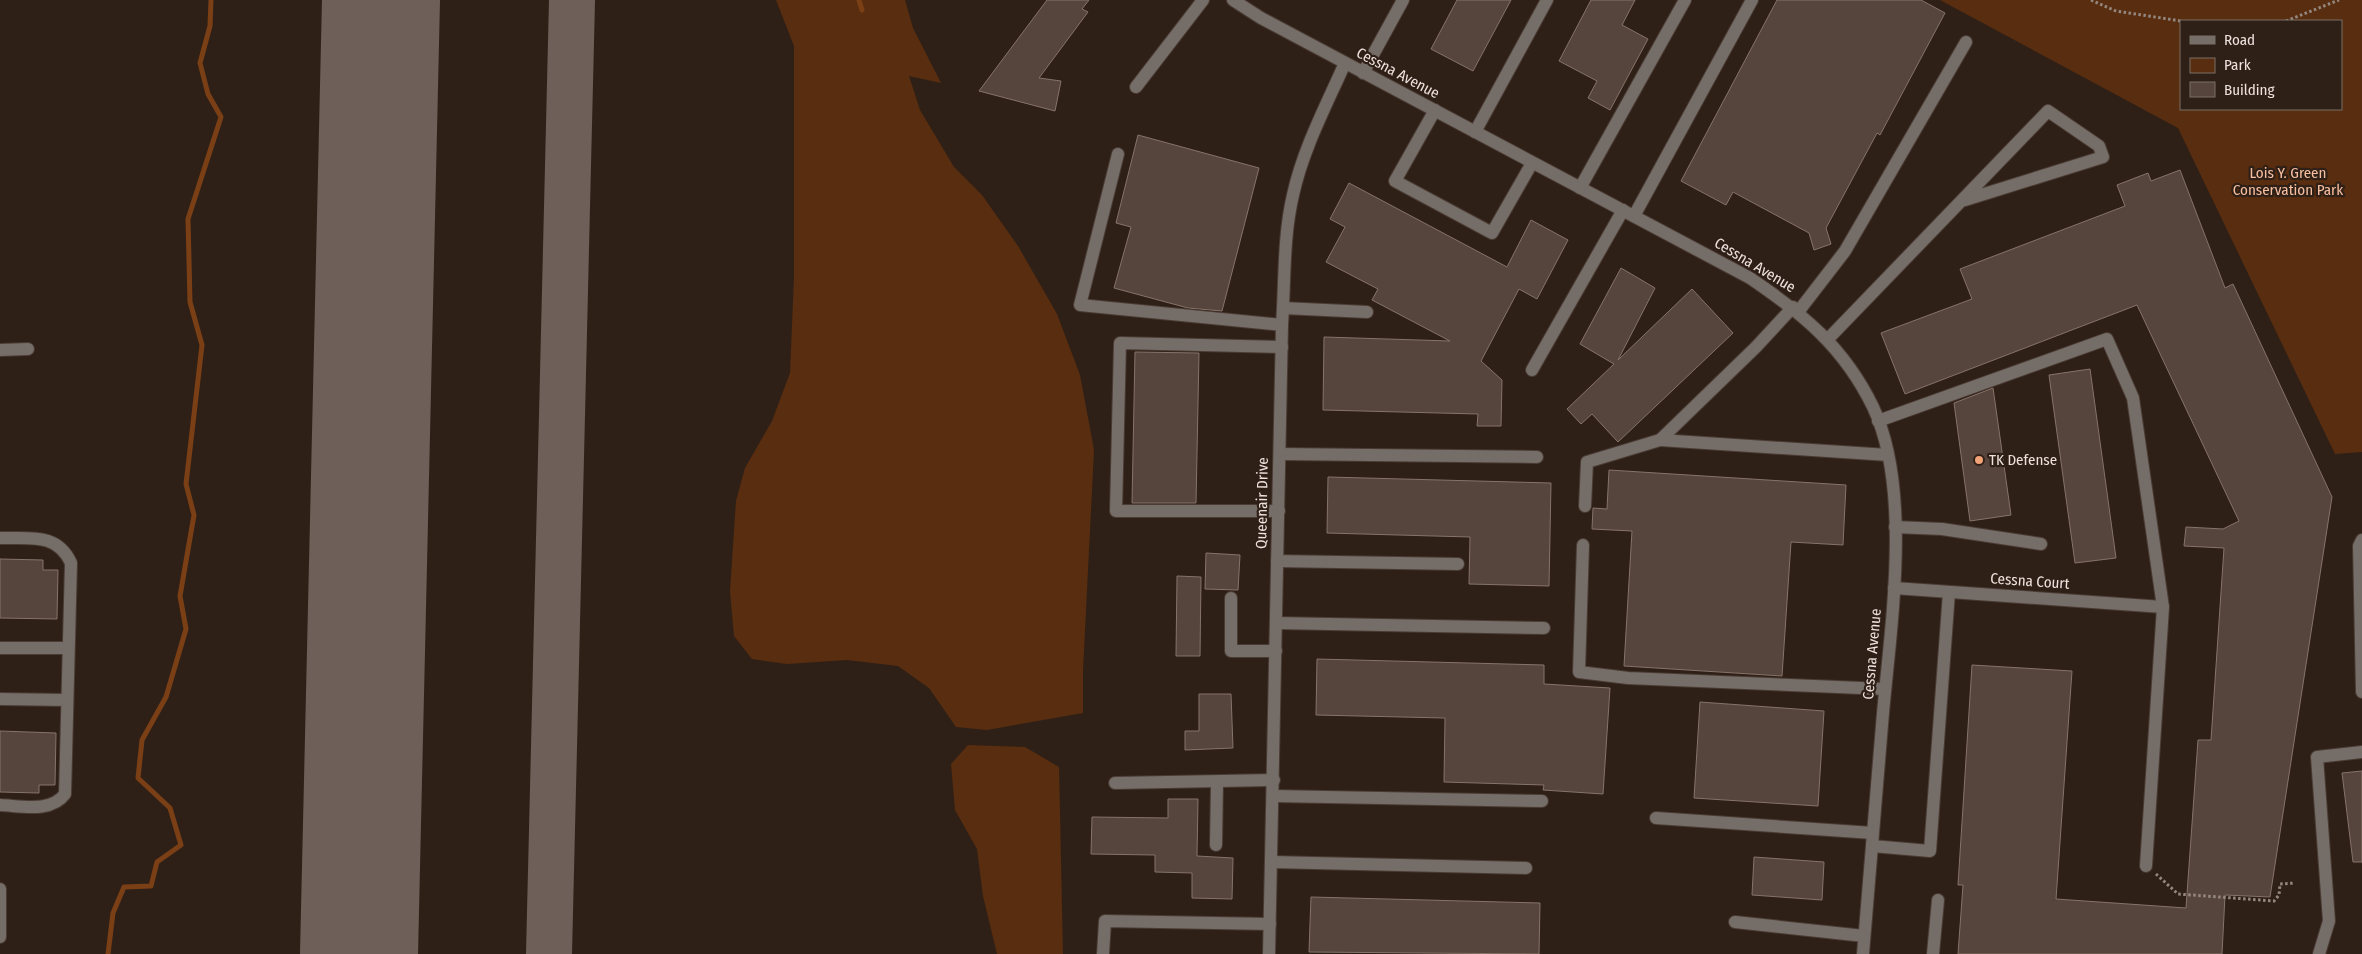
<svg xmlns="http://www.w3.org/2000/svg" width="2362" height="954" viewBox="0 0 2362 954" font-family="'Fira Sans Condensed',sans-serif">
<rect width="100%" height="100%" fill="#2f2017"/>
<g fill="#592d0f" fill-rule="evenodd">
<polygon points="776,0 905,0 913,28 941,83 909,76 920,110 954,167 982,195 1018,246 1057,314 1080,375 1094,450 1083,670 1083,713 987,730 956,727 929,688 898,666 847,660 787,664 752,659 734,636 730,591 736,501 745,468 772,421 790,373 794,277 794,46"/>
<path d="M1940 0H2362V452L2335 454 2178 128ZM2181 21H2341V109H2181Z"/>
<polygon points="968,745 1025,747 1059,767 1063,954 997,954 983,896 977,849 955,810 951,764"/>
</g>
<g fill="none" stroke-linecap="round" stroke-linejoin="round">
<g stroke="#7b3f16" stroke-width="5">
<polyline points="859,0 862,10"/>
<polyline points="108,954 113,913 124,887 151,886 157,862 181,845 170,808 138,778 142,740 166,697 186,629 180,596 194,515 186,484 202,345 190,302 188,219 221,117 208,94 200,63 210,26 211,0"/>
</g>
<polyline stroke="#6e6058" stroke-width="46" points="549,954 572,0"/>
<polyline stroke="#6e6058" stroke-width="118" points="359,954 381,0"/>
</g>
<g fill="#56453c" stroke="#867369">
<polygon points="1047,0 1089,0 1082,9 1088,12 1039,78 1061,81 1055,111 979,91"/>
<polygon points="1457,0 1511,0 1473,71 1431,49"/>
<polygon points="1591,0 1635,0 1622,25 1648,39 1610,110 1588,98 1597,81 1559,61"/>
<polygon points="1777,0 1921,0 1945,13 1880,135 1877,133 1826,228 1831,244 1814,250 1809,233 1733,192 1726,205 1681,181"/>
<polygon points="1138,135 1259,168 1222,311 1188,308 1114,288 1131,227 1116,223"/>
<polygon points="2180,170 2225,288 2233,284 2332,497 2270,897 2225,895 2222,954 1958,954 1963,885 1958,885 1972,665 2072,671 2056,899 2186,908 2198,740 2211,740 2224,548 2184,546 2186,527 2223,529 2239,521 2137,305 1905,394 1881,333 1972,299 1960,269 2125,206 2117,185 2148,173 2151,181"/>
<polygon points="1349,183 1507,267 1531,220 1568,240 1537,299 1519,289 1481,361 1502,380 1501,426 1477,426 1478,414 1323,410 1324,337 1450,341 1372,300 1378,289 1326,262 1345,227 1330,219"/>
<polygon points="1621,268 1655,288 1618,360 1692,289 1733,333 1618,442 1592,414 1581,424 1567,409 1614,364 1580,344"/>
<polygon points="1135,352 1199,353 1196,503 1132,503"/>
<polygon points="2090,369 2116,558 2075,563 2049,375"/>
<polygon points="1993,388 2011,515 1970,521 1954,403"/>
<polygon points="1609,470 1846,485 1843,545 1791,542 1782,676 1624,666 1632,531 1592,529 1593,508 1607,509"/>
<polygon points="1328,477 1551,483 1549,586 1469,584 1470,537 1327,533"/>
<polygon points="1206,553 1240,555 1238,590 1205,589"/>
<polygon points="0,559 43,560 43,570 58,570 57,619 0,618"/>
<polygon points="1177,576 1201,577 1200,656 1176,656"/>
<polygon points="1317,659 1544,665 1544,684 1610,688 1603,794 1543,790 1544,785 1444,782 1445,718 1316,715"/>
<polygon points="1199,694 1231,694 1233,748 1185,750 1185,731 1199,731"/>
<polygon points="1700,702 1824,711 1818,806 1694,798"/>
<polygon points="0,731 56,733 55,785 39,785 39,793 0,792"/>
<polygon points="2362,771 2362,862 2353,862 2342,773"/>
<polygon points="1168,799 1198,799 1197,856 1233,858 1232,899 1192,898 1192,873 1155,872 1155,855 1091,854 1092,817 1168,818"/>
<polygon points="1754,857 1824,862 1822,900 1752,895"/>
<polygon points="1311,897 1540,903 1539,954 1309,952"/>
</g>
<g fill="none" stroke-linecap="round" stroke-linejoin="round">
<g stroke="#4a3b33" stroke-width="14">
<g id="minor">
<path d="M1233 0 1261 18 1750 278C1803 314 1844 347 1873 407 1912 489 1891 624 1883 713 1876 793 1870 874 1863 954"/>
<polyline points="1363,73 1403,0"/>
<polyline points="1136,87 1203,0"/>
<polyline points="1435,110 1395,181 1492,233 1532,163"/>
<polyline points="1475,132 1547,0"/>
<polyline points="1118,154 1080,305 1282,325"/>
<polyline points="1580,188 1685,0"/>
<polyline points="1634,216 1752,0"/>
<polyline points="1793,307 1756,347 1660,440 1888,455"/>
<polyline points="1283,308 1367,312"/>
<polyline points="1798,312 1845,251 1966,42"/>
<polyline points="1828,339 2048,111 2099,146 2103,157 1965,200"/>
<polyline points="0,350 28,349"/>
<polyline points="1532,370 1623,210"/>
<polyline points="1878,421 2107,339 2133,398 2163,607 2146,866"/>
<polyline points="1280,454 1537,457"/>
<polyline points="1585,506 1587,462 1660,440"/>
<polyline points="1279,511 1116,511 1120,343 1282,347"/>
<polyline points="1895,527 1942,529 2041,544"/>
<path d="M0 538C29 539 57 532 71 563L65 794C51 813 22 806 0 805"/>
<polyline points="2362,540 2359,546 2362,692"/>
<polyline points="1583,545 1579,672 1628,678 1885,689"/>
<polyline points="1277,561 1458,564"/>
<polyline points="1894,588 2163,607"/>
<polyline points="1231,598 1231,651 1276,651"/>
<polyline points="1276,623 1544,628"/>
<polyline points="0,648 68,648"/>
<polyline points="0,699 66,700"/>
<polyline points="1115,783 1274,780"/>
<polyline points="1273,796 1542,801"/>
<polyline points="1656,818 1873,833"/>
<polyline points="1216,845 1217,782"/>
<polyline points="1872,846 1930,851 1949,592"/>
<polyline points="1272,862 1526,868"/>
<polyline points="0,889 0,937"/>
<polyline points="1735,922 1864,936"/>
<polyline points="1103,954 1105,921 1270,924"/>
<path d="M1269 954 1282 325C1285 283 1283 237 1293 195 1303 149 1326 106 1345 63"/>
<polyline points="1933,954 1938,900"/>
<polyline points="2319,954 2329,921 2317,757 2362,752"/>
</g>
</g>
<g stroke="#948780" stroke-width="3" stroke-dasharray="2.5 2.5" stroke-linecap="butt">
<polyline points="2091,0 2116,11 2181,21"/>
<polyline points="2286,21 2339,0"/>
<polyline points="2156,874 2178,894 2274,901 2279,895 2280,884 2295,883"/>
</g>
<use href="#minor" stroke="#756d68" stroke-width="12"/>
</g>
<circle fill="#efa377" stroke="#2f2017" stroke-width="2" cx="1979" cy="460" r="5"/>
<g text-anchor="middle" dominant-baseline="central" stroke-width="4.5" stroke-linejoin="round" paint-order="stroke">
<g font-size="15" fill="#ede2dd" stroke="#2f2017">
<text transform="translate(1398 73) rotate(28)">Cessna Avenue</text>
<text transform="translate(1755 265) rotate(31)">Cessna Avenue</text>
<text transform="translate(1262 503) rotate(-89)">Queenair Drive</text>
<text transform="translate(2030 581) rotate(4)">Cessna Court</text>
<text transform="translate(1872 654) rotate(-85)">Cessna Avenue</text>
</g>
<g font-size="15" fill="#f7bfa0" stroke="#2f2017">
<text x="2288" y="173">Lois Y. Green<tspan x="2288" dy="17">Conservation Park</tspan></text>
</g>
<g font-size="15" fill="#ede2dd" stroke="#2f2017" text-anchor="start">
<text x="1989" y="460">TK Defense</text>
</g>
</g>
<rect x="2180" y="20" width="162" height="90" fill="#2f2017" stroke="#7b6e66"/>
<rect x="2190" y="36" width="25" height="8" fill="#756d68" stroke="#7b6e66"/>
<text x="2224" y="45" font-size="15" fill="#ede2dd">Road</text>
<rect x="2190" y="58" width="25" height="15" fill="#592d0f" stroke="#7b6e66"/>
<text x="2224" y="70" font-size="15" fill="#ede2dd">Park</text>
<rect x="2190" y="82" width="25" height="15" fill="#56453c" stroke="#7b6e66"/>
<text x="2224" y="95" font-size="15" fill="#ede2dd">Building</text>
</svg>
